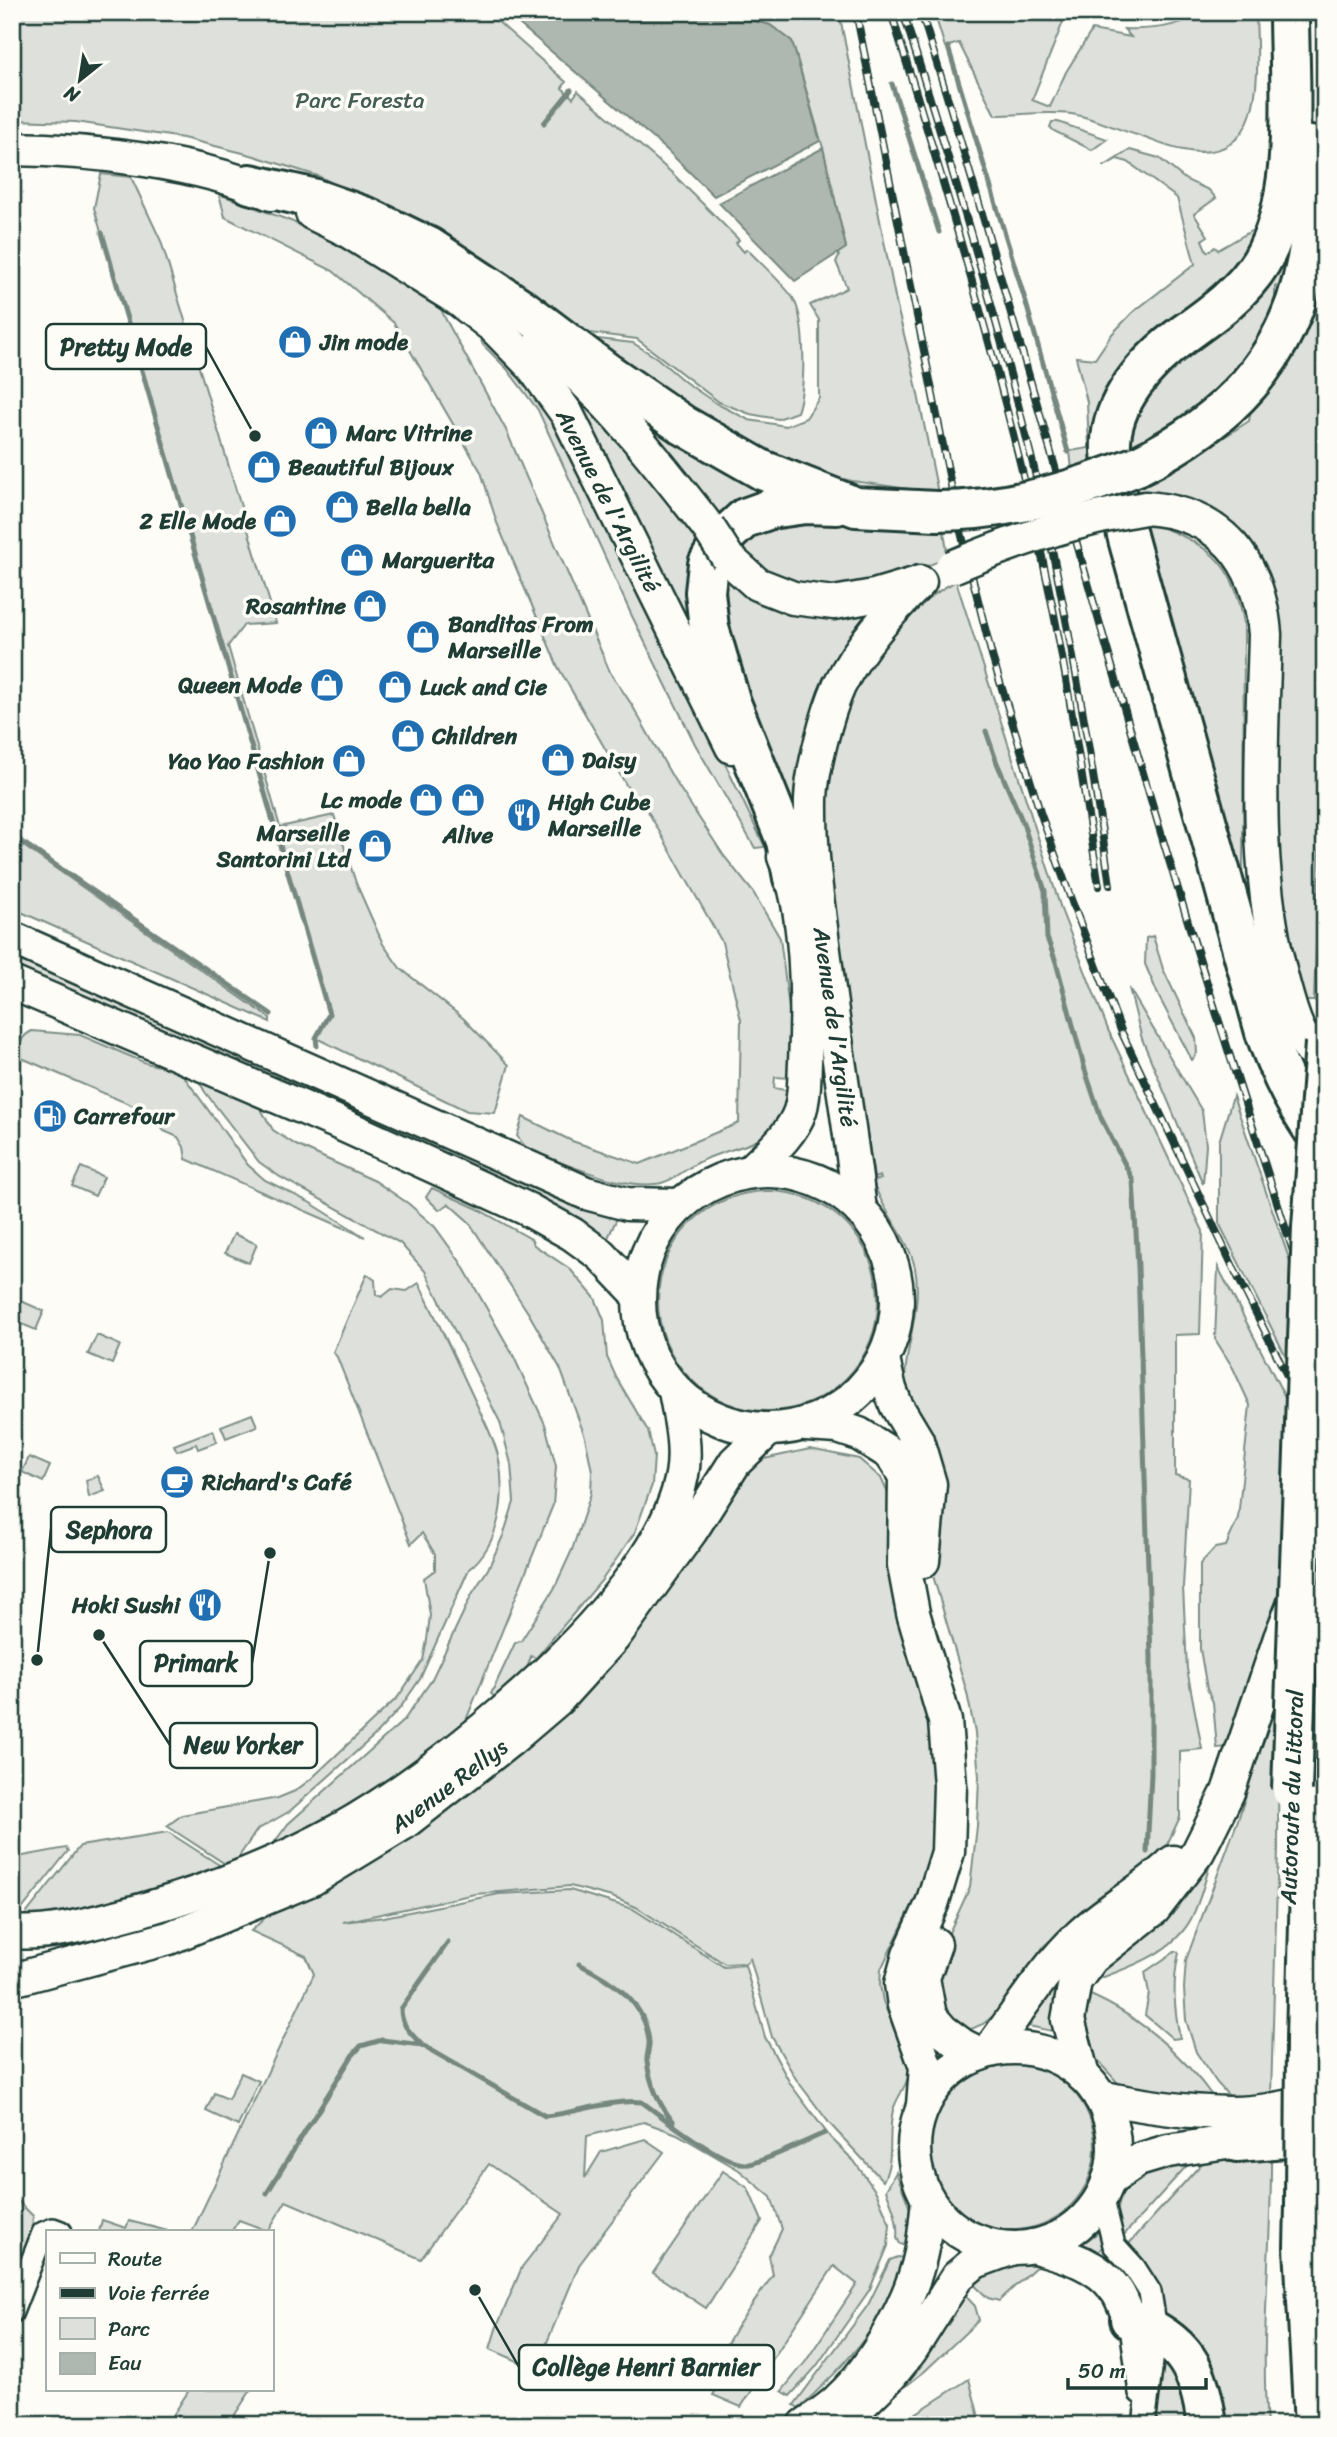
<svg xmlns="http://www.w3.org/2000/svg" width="1337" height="2437" viewBox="0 0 1337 2437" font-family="Sriracha,sans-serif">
<rect width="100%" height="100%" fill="#fdfcf7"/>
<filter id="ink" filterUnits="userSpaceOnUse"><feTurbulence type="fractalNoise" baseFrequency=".0143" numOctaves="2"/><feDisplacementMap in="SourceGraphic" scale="14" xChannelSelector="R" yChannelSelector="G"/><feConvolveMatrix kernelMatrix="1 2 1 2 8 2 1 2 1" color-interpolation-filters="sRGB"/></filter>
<g filter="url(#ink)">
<g fill="#dde0db" stroke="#7e8e88" stroke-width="2">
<path d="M12 12H487L566 82 562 88 573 98 578 91 672 173 739 240 736 243 744 252 747 249C760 263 783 283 793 298 806 320 806 388 797 412L778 419 750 414 719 402 637 339 590 333 561 318 395 213 318 176 251 155 183 138 76 122 12 120Z"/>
<polygon points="730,12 839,12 897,307 913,370 938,493 852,481 795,468 738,442 590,338 633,343 657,358 685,382 717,404 749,420 786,426 806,418 819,398 819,320 810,305 847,288 836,262 839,257 838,253 846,247 823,148 792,41 770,25 729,14"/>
<path d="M934 12H1045L1063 22 1032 100 1050 107 1066 72 1092 30 1131 37 1124 29C1149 30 1180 27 1202 12H1256C1257 66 1270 167 1183 150 1168 148 1152 140 1137 135 1116 129 1092 117 1071 114 1046 111 1020 115 995 115L959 43 945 47Z"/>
<polygon points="1052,122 1058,122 1107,139 1092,150 1054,131 1050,127"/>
<polygon points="1130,150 1159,158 1186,180 1209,190 1216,198 1194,214 1208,236 1202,240 1207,252 1215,247 1218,250 1263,224 1247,264 1097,462 1072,470 1070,451 1089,448 1087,402 1076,357 1095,359 1112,334 1132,313 1195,264 1177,198 1128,162 1117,159 1103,167"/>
<polygon points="101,174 131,177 161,241 276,623 244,625 228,646 280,827 334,815 356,883 383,944 400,968 463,1018 509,1065 495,1113 467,1111 316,1038 329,1014 94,208"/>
<path d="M219 194 317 231 375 260 437 300 445 318 506 430 610 672 632 705 673 778 724 856 753 892 780 938 793 1039 790 1078 775 1077 774 1088 790 1091C779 1150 741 1141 699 1162 685 1169 671 1183 656 1184 621 1187 589 1172 556 1161 549 1158 538 1157 531 1152 526 1149 521 1141 517 1136L523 1117 572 1141 640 1164 739 1123 741 1020 722 942 641 799 633 797 558 667 497 523 481 472 394 323 333 271 225 217Z"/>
<polygon points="1296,210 1284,287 1275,286 1275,311 1265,338 1194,416 1123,453 1138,394"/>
<path d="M1325 225V689L1314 1001H1305L1283 909 1275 796 1278 611C1266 559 1237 510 1181 499 1164 496 1144 497 1127 496L1138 480 1184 463 1249 421 1251 408Z"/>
<polygon points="475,326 500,349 557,420 637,580 765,847 755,848 695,744 631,614 538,410 507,369 483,345"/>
<polygon points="532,353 596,410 698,535 720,697"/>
<polygon points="595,378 777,491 716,525"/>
<path d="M766 517 943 526 948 557C898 579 848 603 792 590 779 587 746 562 733 553Z"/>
<path d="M1147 522C1206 543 1233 558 1244 623L1243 869 1237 884 1292 1053 1308 1073 1307 1094 1287 1065 1133 524Z"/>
<polygon points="717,568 876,605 826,684 812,714 795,785 794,816 791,832 714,585"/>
<path d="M956 581 1062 912 1109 1032 1203 1231 1200 1334 1175 1335V1475L1189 1479 1183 1587 1187 1669 1202 1749 1180 1751V1817L1165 1849 1142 1869 1074 1920 1044 1946 998 2012 983 2024 969 2030 954 2025 933 1994 943 1946 970 1887 977 1826 979 1777 975 1733 967 1693 932 1572 905 1390C903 1349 923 1310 915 1268 908 1235 882 1212 873 1181L881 1179 880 1176 874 1178C861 1088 842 999 831 909 826 867 820 825 823 782 828 706 889 616 956 581Z"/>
<polygon points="12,838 270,1018 270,1022 12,908"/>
<polygon points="1153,936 1163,969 1196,1038 1197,1053 1192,1060 1159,997 1145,964 1146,938"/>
<polygon points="12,950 618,1216 607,1240 587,1228 12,970"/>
<polygon points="1129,988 1202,1111 1206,1145 1203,1184 1142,1039"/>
<path d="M32 1031 80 1035 146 1063 180 1071 248 1165 265 1180 309 1202 365 1237 186 1159 184 1147 178 1137 164 1131 150 1113 24 1059 19 1056C17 1044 22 1036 32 1031Z"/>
<polygon points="201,1078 258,1104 273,1130 296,1145 375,1181 409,1204 435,1227 461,1263 513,1355 545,1424 556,1466 553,1505 460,1735 353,1807 265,1855 288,1824 404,1720 431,1681 472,1594 488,1569 503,1536 514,1502 511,1464 500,1422 425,1271 400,1243 280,1177 259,1162 205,1092 200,1083"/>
<polygon points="1233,1096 1294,1273 1290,1365 1219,1223 1219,1142"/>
<polygon points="81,1167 104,1177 95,1196 72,1186"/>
<polygon points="432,1188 476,1208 531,1239 534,1245 570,1269 595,1298 604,1320 607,1357 616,1377 648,1431 654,1456 652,1485 635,1532 602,1580 536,1658 531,1656 526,1672 497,1698 491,1694 515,1643 521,1641 554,1589 572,1550 591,1493 592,1471 585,1437 560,1368 529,1314 469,1222 449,1204 439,1210 426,1197"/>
<circle cx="768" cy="1301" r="110"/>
<polygon points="234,1234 257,1244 249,1263 225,1253"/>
<polygon points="1218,1267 1290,1407 1282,1575 1275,1606 1260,1659 1229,1747 1217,1748 1213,1702 1207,1689 1200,1649 1200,1564 1215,1548 1226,1546 1238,1518 1250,1405 1233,1368 1215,1339"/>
<path d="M367 1274 375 1280 376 1295 382 1297 392 1289 407 1291 419 1283C439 1324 458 1364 477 1405 485 1423 496 1442 499 1460 506 1498 500 1544 469 1569L420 1679 400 1708 375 1735 290 1811 257 1830 240 1855 239 1863 230 1867 167 1826 182 1815 278 1798 295 1791 311 1779 398 1697 423 1660 427 1640 430 1615 424 1578 435 1570V1554L422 1533 411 1544 337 1357 333 1352Z"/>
<polygon points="21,1301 44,1311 36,1330 12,1320"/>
<polygon points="97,1335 120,1345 112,1364 88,1354"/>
<polygon points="252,1414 257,1426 226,1438 221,1426"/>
<polygon points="213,1430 217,1442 198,1449 196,1444 177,1451 174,1445"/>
<path d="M810 1449 859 1459 881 1478 891 1500 889 1550 894 1602 932 1724 936 1814 931 1858 917 1895 881 1969 880 1985 883 2001 910 2069C909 2084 897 2096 893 2110 887 2135 895 2159 883 2181L830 2124 796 2079 772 2037 750 1958 746 1963 725 1964 636 1907 612 1897 570 1886 475 1894 343 1922 384 1917 499 1894 570 1890 633 1909 724 1967 745 1965 765 2037 791 2085 830 2137 854 2161 876 2192 890 2224 888 2246 870 2289 816 2367 790 2396 782 2391 806 2361 857 2284 834 2266 741 2407 713 2395 726 2371 715 2365 736 2328 773 2275 769 2256 782 2229 771 2197 739 2170 677 2134 644 2122 587 2136 585 2178 601 2152 645 2139 664 2152 579 2265 536 2369 490 2349 496 2329 522 2267 563 2214 489 2164 421 2259 286 2201 268 2231 239 2220 231 2232H192L314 1974 306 1956 251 1931 272 1911 412 1834 521 1752 566 1710 624 1646 705 1541 740 1477 764 1459Z"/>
<polygon points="29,1457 50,1466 43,1482 22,1472"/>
<polygon points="98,1476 105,1491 89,1497 86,1480"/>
<polygon points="1279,1689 1278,1848 1271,2095 1229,2096 1217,2083 1196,2052 1186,2020 1184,1988 1186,1960 1239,1817"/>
<polygon points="168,1832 224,1868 108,1910 22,1919 80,1846"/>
<polygon points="66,1848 68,1851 15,1918 12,1918 12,1858"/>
<path d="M1212 1857C1206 1877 1201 1900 1191 1919 1172 1954 1128 1968 1093 1981L1094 1964Z"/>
<path d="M1176 1951 1179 1953C1172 1982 1174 2008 1180 2038L1173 2039 1145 2015 1149 1993 1145 1972Z"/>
<polygon points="1055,1978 1065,1983 1062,2033 1024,2025"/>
<path d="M1078 1990C1133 2010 1183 2054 1216 2101L1143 2096 1118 2083 1085 2047Z"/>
<circle cx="1012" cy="2147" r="83"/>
<polygon points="241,2073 259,2081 238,2126 206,2111 214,2093 228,2099"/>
<path d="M1229 2156 1238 2164 1271 2156C1272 2245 1260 2337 1267 2425H1218L1126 2247 1204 2161Z"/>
<path d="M1191 2161 1124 2235 1120 2234C1110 2215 1125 2174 1146 2167 1160 2162 1177 2163 1191 2161Z"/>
<polygon points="723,2171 748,2188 762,2221 706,2308 653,2273"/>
<path d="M896 2172 912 2214 911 2247 900 2244 897 2238C899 2222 892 2205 886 2190Z"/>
<polygon points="12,2195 33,2216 31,2241 12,2291"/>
<polygon points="102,2220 126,2228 129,2221 172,2232 99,2232"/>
<polygon points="1103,2229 1104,2244 1094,2258 1078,2247"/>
<path d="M898 2257 909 2258C901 2275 894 2292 885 2308 862 2347 832 2378 799 2408L794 2405 868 2305 890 2260Z"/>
<polygon points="1041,2262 999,2301 988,2298 969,2280 998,2265 1032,2265"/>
<polygon points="961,2291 975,2306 979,2320 925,2371 867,2417"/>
<polygon points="1168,2351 1193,2425 1156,2425 1161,2352"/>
<polygon points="969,2379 981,2425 957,2425 950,2415 935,2425 898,2425"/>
<polygon points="189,2390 251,2390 228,2425 167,2425"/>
</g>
<g fill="#aeb8b1" stroke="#75877f" stroke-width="2">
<polygon points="505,12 720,12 770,25 792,41 820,141 714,196 667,150"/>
<polygon points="823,148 846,248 795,281 719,203"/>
</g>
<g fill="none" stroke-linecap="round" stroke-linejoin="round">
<g stroke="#75877f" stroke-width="5">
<polyline points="948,47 1026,303 1068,452"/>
<polyline points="892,84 939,232"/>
<polyline points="544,123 571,90"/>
<polyline points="102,233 329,1014 316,1038 317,1046"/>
<polyline points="986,731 997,763 1023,823 1045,891 1047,938 1056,962 1085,1070 1101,1118 1133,1180 1138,1267 1151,1657 1151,1774 1147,1852"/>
<polyline points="12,835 271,1014"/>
<path d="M579 1964C611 1980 645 2001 649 2041 650 2048 646 2055 647 2062 650 2083 659 2106 673 2121"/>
<path d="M422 2045C411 2033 401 2026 401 2009L448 1942"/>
<path d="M267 2193 352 2056 361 2046 382 2040 422 2045 545 2116C577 2113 610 2099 642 2102 663 2117 726 2168 749 2164 769 2160 805 2141 825 2133"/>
</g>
<g stroke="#1f3d34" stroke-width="26">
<g id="street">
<polyline points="1102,2196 1114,2245 1134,2267 1150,2292 1156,2330 1144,2425"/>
<polyline points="12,2312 43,2233 53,2229 61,2232"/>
<polyline points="1130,2319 1140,2393"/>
</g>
</g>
<g stroke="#1f3d34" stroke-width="37">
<g id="secondary">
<path d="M12 149C90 150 201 162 271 194"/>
<polyline points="312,213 343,228 459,300 495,328 533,367 567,414 732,747"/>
<path d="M541 342C606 396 656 460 708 527"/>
<path d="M1145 508C1222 513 1259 561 1265 634 1262 752 1252 871 1284 986 1292 1016 1300 1044 1325 1065"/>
<polyline points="728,558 757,584 793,598 834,603 874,596 918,583"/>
<polyline points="12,938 586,1193 627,1204 680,1205"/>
<polyline points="12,983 334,1121 527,1209 572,1234 601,1255 638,1294"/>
<circle cx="768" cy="1300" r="129"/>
<path d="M750 1172C767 1155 792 1135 800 1111 805 1096 804 1078 805 1063 808 1005 808 909 784 857"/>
<path d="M860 1210C850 1126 835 1042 825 958 818 905 810 852 811 799 812 770 827 713 839 686 859 646 889 613 920 582"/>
<polyline points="883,1360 890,1389 896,1405 917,1440 930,1484 923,1561"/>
<polyline points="806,1425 838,1427 859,1434 891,1454 905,1476 904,1565 913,1613 945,1721 950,1785 948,1852 932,1904 909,1955 901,1984 904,2005 926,2067 923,2105"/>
<path d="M12 1932C45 1935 80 1926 112 1918 188 1899 270 1868 339 1830 445 1771 660 1599 682 1475 687 1448 680 1418 675 1391"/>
<polyline points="935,1944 923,1978 930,2016 943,2031 962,2045 980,2054"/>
<polyline points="12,1980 169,1938 312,1879 404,1823 509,1741 557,1700 614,1637 691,1531 735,1462 768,1430"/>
<circle cx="1014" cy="2148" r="100"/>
<path d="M989 2051C1018 2012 1044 1969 1079 1936 1108 1908 1145 1890 1173 1862"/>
<polyline points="1083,2076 1068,2020 1075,1981 1092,1958 1154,1909 1198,1852 1228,1792 1280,1638 1325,1527"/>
<path d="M1100 2097C1142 2106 1185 2112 1228 2113 1261 2114 1293 2105 1325 2099"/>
<polyline points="1108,2181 1138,2160 1168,2151 1259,2137"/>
<path d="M1032 2246C1062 2255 1096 2262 1115 2289 1122 2297 1125 2310 1130 2319"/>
<polyline points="842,2423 891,2375 911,2350 957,2277 975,2262 1013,2248"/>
<path d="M805 2425C816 2417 829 2409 839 2399 875 2365 911 2301 921 2253 925 2236 926 2218 928 2200"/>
</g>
</g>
<g stroke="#1f3d34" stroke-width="44">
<g id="highway">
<path d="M1289 12C1289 88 1301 195 1261 262 1243 292 1212 314 1184 334 1148 360 1108 403 1111 451 1113 481 1121 510 1128 539L1265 1032C1281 1078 1297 1108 1325 1147"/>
<polyline points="250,184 312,198 369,218 429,247 521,308 606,372 683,425 762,470 856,507 937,511"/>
<path d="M1137 466C1227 422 1289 360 1307 259 1314 222 1311 183 1310 146"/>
<polyline points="793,878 786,841 731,703 709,628 705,592 708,564 722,539 745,518 770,509 805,504 837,505"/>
<polyline points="1306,2039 1312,1808 1325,1552"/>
<polyline points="1237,2142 1325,2135"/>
<polyline points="1305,2205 1304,2247 1314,2425"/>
<path d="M1130 2319C1185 2342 1199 2366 1207 2425"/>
</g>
</g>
<use href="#street" stroke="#fdfcf7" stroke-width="21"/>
<use href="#secondary" stroke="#fdfcf7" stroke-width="32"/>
<use href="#highway" stroke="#fdfcf7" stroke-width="38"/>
<g stroke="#1f3d34" stroke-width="8">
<g id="rail">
<polyline points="856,12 958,520 992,656 1040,812 1072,902 1122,1033 1236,1273 1325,1452"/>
<path d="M891 12C952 208 1011 404 1052 604 1071 698 1084 792 1099 886"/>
<path d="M903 12C950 162 996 312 1033 464 1066 603 1089 744 1110 885"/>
<path d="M921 12C1002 271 1072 533 1149 793 1204 979 1264 1164 1325 1348"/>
</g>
</g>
<use href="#rail" stroke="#fdfcf7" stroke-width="5" stroke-dasharray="16" stroke-linecap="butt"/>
<g stroke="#1f3d34" stroke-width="37" stroke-linecap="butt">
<g id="secondary-bridge">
<polyline points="708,527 728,558"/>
<path d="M952 567C1013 541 1079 519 1145 508"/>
</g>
</g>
<g stroke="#1f3d34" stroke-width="44" stroke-linecap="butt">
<g id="highway-bridge">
<path d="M937 511C1008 511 1070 492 1137 466"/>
<polyline points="1292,1790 1312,1227 1325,1043"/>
<polyline points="1305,2205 1306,2039"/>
</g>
</g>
<use href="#secondary-bridge" stroke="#fdfcf7" stroke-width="32"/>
<use href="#highway-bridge" stroke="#fdfcf7" stroke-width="38"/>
</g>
</g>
<defs>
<g id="shop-disc" transform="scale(1.75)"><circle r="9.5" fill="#1f6fb2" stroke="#fdfcf7"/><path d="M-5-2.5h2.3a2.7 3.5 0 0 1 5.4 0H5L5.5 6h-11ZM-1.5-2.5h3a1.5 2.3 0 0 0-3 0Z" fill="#fff"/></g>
<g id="restaurant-disc" transform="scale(1.75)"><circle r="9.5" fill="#1f6fb2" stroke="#fdfcf7"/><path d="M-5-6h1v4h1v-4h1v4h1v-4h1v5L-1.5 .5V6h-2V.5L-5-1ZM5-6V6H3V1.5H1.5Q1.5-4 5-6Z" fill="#fff"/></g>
<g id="fuel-disc" transform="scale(1.75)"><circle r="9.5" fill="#1f6fb2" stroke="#fdfcf7"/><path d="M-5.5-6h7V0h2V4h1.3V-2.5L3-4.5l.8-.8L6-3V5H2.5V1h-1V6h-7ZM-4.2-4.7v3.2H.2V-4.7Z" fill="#fff"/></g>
<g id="cafe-disc" transform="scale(1.75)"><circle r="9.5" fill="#1f6fb2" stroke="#fdfcf7"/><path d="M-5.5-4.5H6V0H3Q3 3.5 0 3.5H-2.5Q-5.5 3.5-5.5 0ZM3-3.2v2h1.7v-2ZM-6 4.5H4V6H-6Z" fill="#fff"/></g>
</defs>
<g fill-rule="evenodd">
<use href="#shop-disc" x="295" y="342"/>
<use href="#shop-disc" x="321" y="433"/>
<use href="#shop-disc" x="264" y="467"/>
<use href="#shop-disc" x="342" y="507"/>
<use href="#shop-disc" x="280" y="521"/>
<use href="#shop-disc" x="357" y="560"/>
<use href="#shop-disc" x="370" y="606"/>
<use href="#shop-disc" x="423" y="637"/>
<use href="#shop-disc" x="327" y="685"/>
<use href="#shop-disc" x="395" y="687"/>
<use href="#shop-disc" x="408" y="736"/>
<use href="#shop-disc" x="558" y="760"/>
<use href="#shop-disc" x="349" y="761"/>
<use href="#shop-disc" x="426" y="800"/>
<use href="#shop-disc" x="468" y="800"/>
<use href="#restaurant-disc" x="524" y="815"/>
<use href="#shop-disc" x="375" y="846"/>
<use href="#fuel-disc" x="50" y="1116"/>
<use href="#cafe-disc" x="177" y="1482"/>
<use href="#restaurant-disc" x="205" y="1605"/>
</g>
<g text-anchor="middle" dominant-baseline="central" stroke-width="7" stroke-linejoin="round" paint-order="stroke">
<g font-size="23" fill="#455e55" stroke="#fdfcf7">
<text x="360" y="100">Parc Foresta</text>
</g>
<g font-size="23" font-weight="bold" fill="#1f3d34" stroke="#fdfcf7" text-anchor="start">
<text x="320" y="342">Jin mode</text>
<text x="346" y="433">Marc Vitrine</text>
<text x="288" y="467">Beautiful Bijoux</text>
<text x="366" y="507">Bella bella</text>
<text x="256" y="521" text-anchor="end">2 Elle Mode</text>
<text x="382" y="560">Marguerita</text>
<text x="346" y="606" text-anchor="end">Rosantine</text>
<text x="448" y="624">Banditas From<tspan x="448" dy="26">Marseille</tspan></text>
<text x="302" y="685" text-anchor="end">Queen Mode</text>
<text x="420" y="687">Luck and Cie</text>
<text x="432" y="736">Children</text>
<text x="582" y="760">Daisy</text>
<text x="324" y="761" text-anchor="end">Yao Yao Fashion</text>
<text x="402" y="800" text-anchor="end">Lc mode</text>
<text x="548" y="802">High Cube<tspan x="548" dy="26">Marseille</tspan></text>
<text x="350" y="833" text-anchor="end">Marseille<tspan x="350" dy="26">Santorini Ltd</tspan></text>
<text x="468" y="835" text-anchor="middle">Alive</text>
<text x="74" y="1116">Carrefour</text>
<text x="202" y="1482">Richard's Café</text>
<text x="180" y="1605" text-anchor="end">Hoki Sushi</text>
</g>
<g font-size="23" fill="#1f3d34" stroke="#fdfcf7">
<text transform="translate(608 501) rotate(63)">Avenue de l'Argilité</text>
<text transform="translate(835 1027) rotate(82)">Avenue de l'Argilité</text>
<text transform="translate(449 1786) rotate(-37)">Avenue Rellys</text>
<text transform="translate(1292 1797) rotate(-88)">Autoroute du Littoral</text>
</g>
</g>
<path fill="none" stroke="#1f3d34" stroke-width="2.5" d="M255 436L206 347M37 1660L51 1529M270 1553L252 1663M99 1635L170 1745M475 2290L519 2367"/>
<g fill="#1f3d34" stroke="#fdfcf7" stroke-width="2.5">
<circle cx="255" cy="436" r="7"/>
<circle cx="37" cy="1660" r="7"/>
<circle cx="270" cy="1553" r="7"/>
<circle cx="99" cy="1635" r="7"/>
<circle cx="475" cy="2290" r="7"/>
</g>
<g fill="#fdfcf7" stroke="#1f3d34" stroke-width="2.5">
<rect x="46" y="324" width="160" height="45" rx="7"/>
<rect x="51" y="1507" width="115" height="45" rx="7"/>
<rect x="140" y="1641" width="112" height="45" rx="7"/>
<rect x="170" y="1723" width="147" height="45" rx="7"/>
<rect x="519" y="2345" width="255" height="45" rx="7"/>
</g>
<g font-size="24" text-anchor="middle" font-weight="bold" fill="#1f3d34">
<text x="126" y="355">Pretty Mode</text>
<text x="109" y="1538">Sephora</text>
<text x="196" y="1671">Primark</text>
<text x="243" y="1753">New Yorker</text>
<text x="646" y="2375">Collège Henri Barnier</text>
</g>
<rect width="1337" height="2437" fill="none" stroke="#fdfcf7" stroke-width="42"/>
<rect x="21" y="21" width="1295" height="2395" fill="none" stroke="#1f3d34" stroke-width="2.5" filter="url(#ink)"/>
<rect x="46" y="2230" width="228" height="161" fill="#fdfcf7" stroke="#a4b0a9" stroke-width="2"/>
<rect x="60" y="2253" width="35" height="10" fill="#fdfcf7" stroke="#a4b0a9" stroke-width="2"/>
<text x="108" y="2266" font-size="21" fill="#1f3d34">Route</text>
<rect x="60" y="2288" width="35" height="10" fill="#1f3d34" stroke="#a4b0a9" stroke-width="2"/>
<text x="108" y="2300" font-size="21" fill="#1f3d34">Voie ferrée</text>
<rect x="60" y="2318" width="35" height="21" fill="#dde0db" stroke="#a4b0a9" stroke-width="2"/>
<text x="108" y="2336" font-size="21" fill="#1f3d34">Parc</text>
<rect x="60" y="2353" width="35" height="21" fill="#aeb8b1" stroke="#a4b0a9" stroke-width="2"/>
<text x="108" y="2370" font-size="21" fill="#1f3d34">Eau</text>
<g transform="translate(80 80) rotate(210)" stroke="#fdfcf7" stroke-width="5" paint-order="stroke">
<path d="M0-5L12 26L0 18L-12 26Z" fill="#1f3d34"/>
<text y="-10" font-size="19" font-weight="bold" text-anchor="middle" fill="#1f3d34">N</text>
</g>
<path d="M1068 2378v10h138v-10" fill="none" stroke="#1f3d34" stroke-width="3.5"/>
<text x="1078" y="2378" font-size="21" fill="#1f3d34" stroke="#fdfcf7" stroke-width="5" paint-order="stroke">50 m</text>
</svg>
